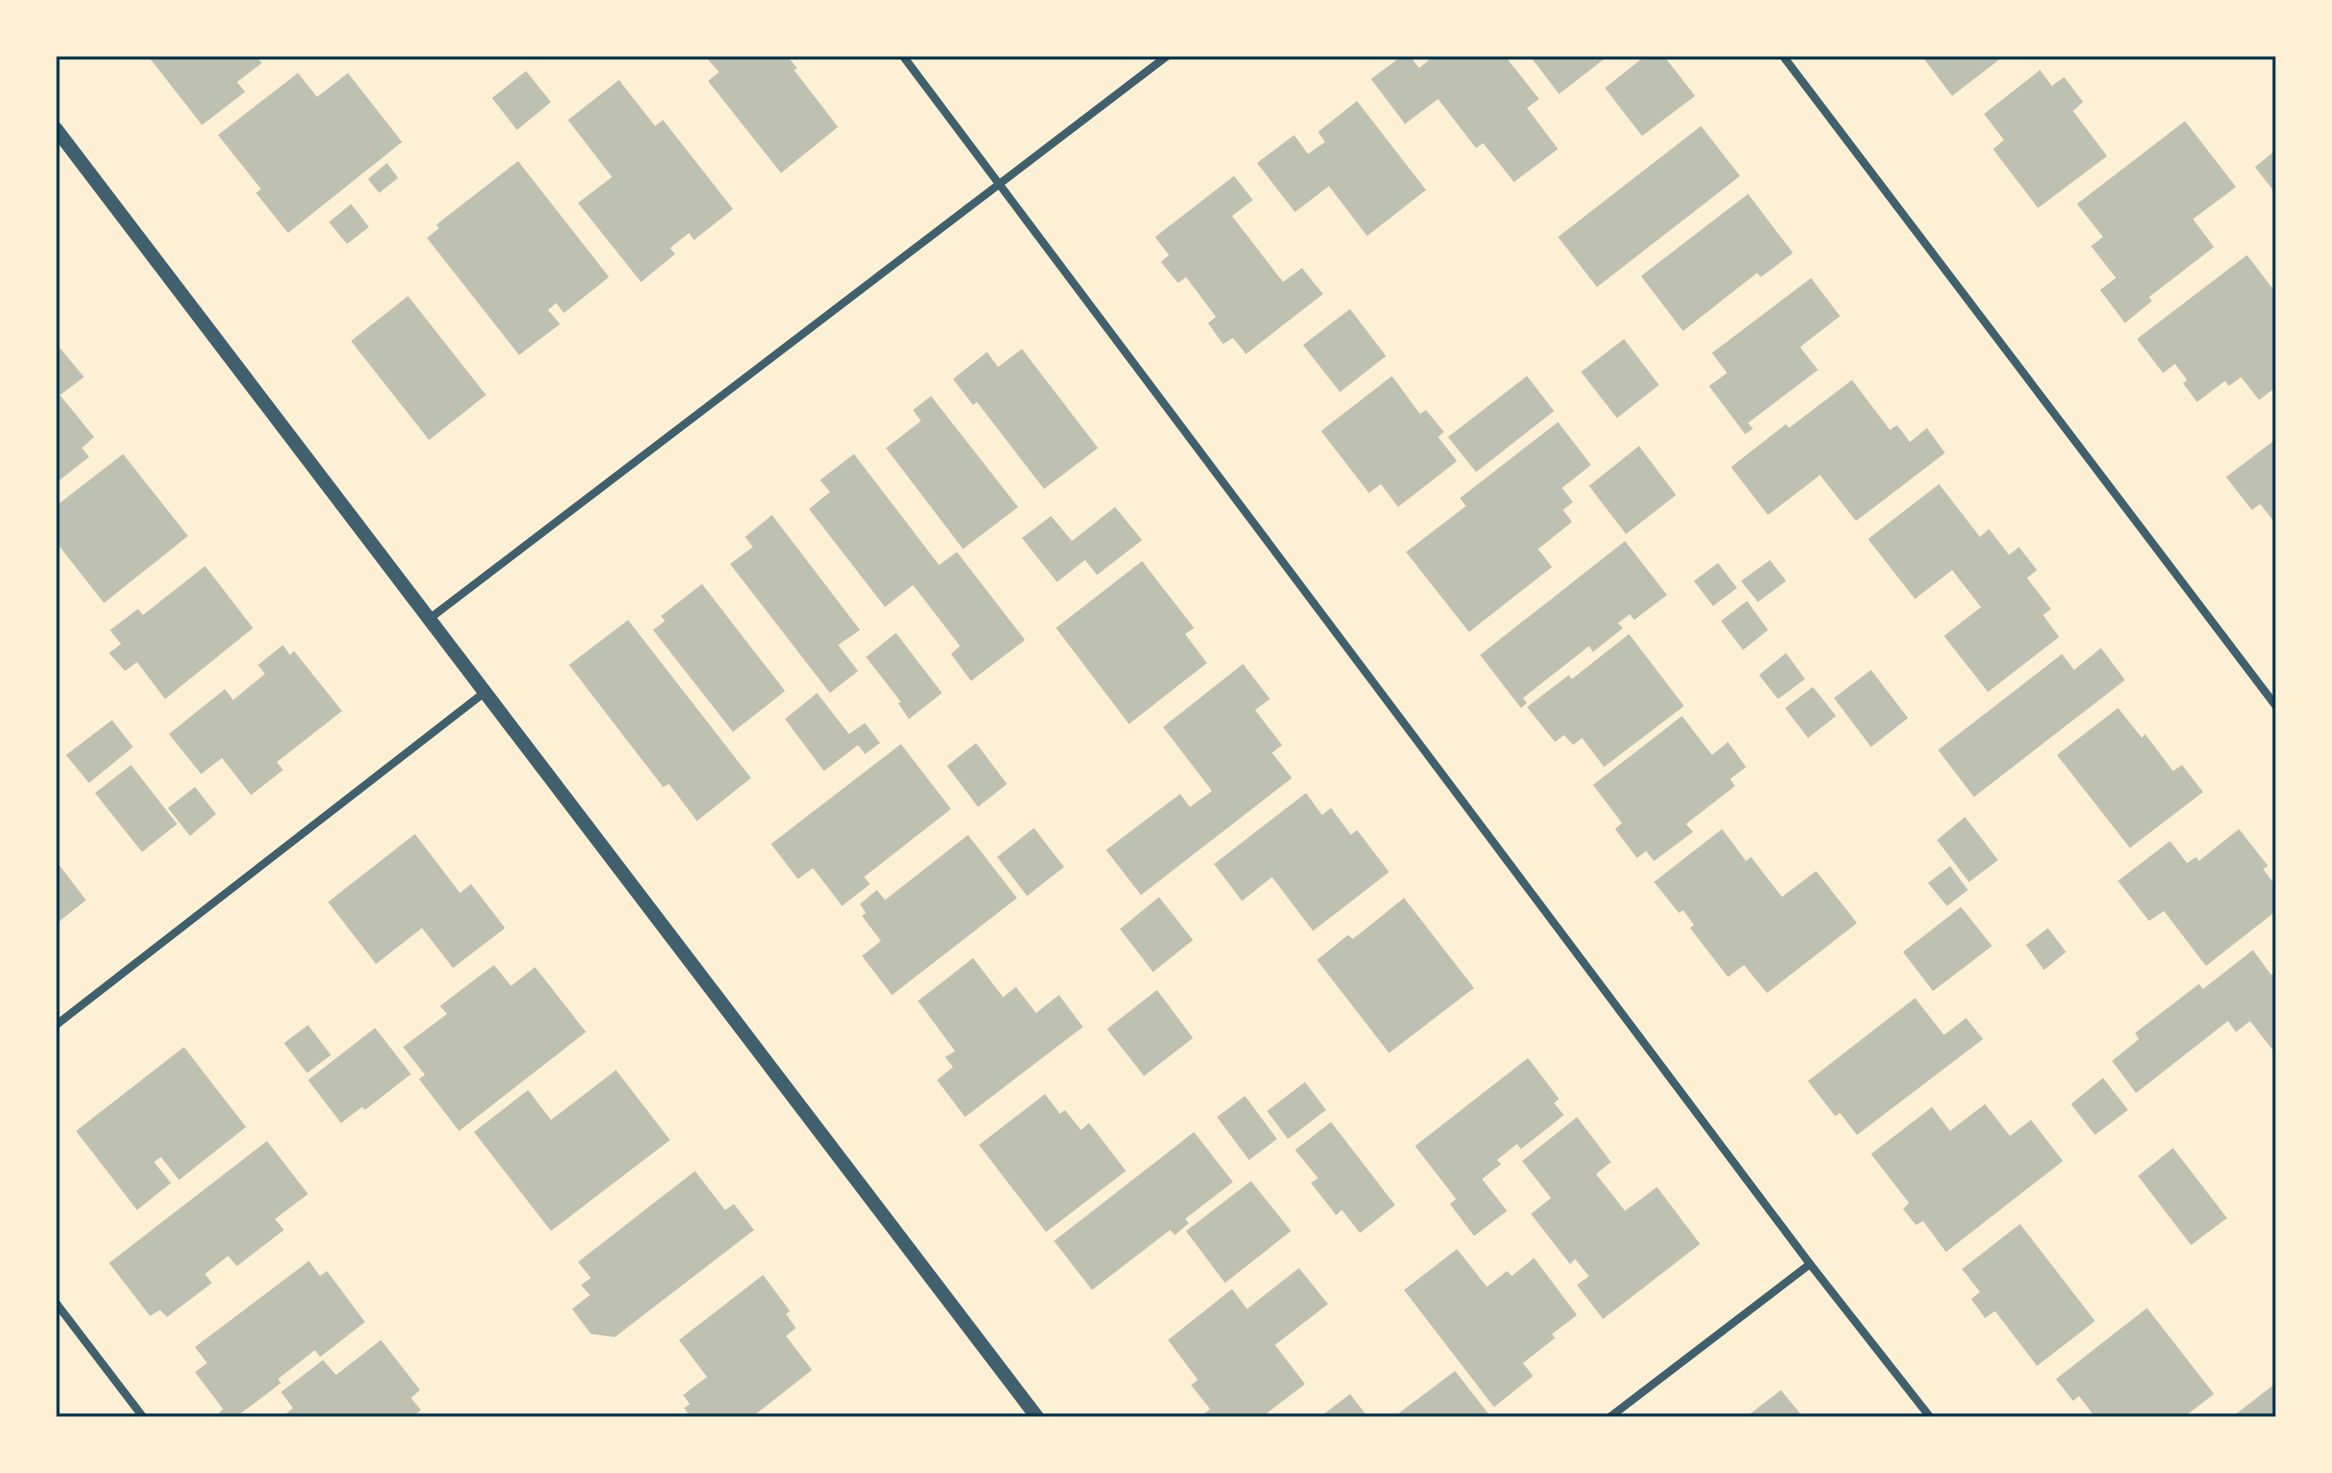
<svg xmlns="http://www.w3.org/2000/svg" width="2332" height="1473" viewBox="0 0 2332 1473" font-family="'Zilla Slab',serif">
<rect width="100%" height="100%" fill="#fdf0d5"/>
<g fill="#bec0b2">
<polygon points="148,56 256,56 262,63 237,82 245,92 202,125"/>
<polygon points="705,56 787,56 797,68 794,70 838,127 781,173 708,81 719,72"/>
<polygon points="1402,56 1410,56 1419,68 1434,56 1505,56 1539,99 1527,108 1558,149 1514,182 1483,143 1476,148 1438,99 1405,124 1371,79"/>
<polygon points="1530,56 1608,56 1559,94"/>
<polygon points="1645,56 1664,56 1695,96 1642,136 1605,88"/>
<polygon points="1922,56 2004,56 1952,96"/>
<polygon points="2040,70 2052,86 2064,77 2083,102 2073,111 2107,156 2038,208 1993,149 2004,140 1984,114"/>
<polygon points="526,71 551,102 517,130 492,98"/>
<polygon points="298,73 317,97 348,73 402,142 288,233 256,193 261,189 218,135"/>
<polygon points="619,80 655,126 663,120 733,209 694,240 689,233 670,248 675,254 641,282 578,203 612,177 568,120"/>
<polygon points="1357,101 1426,190 1367,236 1329,186 1295,212 1257,163 1294,135 1308,154 1325,142 1318,132"/>
<polygon points="2185,121 2236,187 2193,219 2214,247 2149,297 2152,301 2125,323 2100,290 2116,278 2091,246 2103,237 2077,204"/>
<polygon points="1701,126 1740,176 1597,287 1558,237"/>
<polygon points="2276,150 2276,194 2255,167"/>
<polygon points="518,161 609,277 564,313 556,303 548,310 560,324 519,355 427,238 439,228 436,225"/>
<polygon points="387,163 398,178 379,193 368,179"/>
<polygon points="1234,176 1253,200 1232,216 1283,282 1302,268 1323,294 1246,354 1233,338 1223,344 1208,323 1216,317 1186,277 1178,283 1161,262 1169,255 1155,237"/>
<polygon points="1748,194 1793,253 1761,277 1757,273 1683,331 1641,276"/>
<polygon points="351,204 369,227 347,244 329,222"/>
<polygon points="2247,255 2276,293 2276,387 2259,400 2241,377 2229,386 2225,381 2197,402 2183,383 2187,380 2175,364 2163,373 2137,339"/>
<polygon points="1811,278 1840,316 1800,347 1818,370 1748,423 1753,429 1745,434 1709,386 1727,373 1712,353"/>
<polygon points="408,296 486,395 429,440 351,341"/>
<polygon points="1350,309 1386,356 1340,392 1303,345"/>
<polygon points="1624,339 1659,385 1617,418 1581,372"/>
<polygon points="60,348 84,377 60,395 94,437 82,448 89,457 56,483 56,351"/>
<polygon points="1022,349 1098,448 1044,489 977,402 973,405 953,379 987,352 998,367"/>
<polygon points="1392,376 1420,414 1426,410 1444,432 1438,437 1457,461 1398,507 1381,484 1369,493 1321,431"/>
<polygon points="1527,376 1554,411 1476,472 1448,437"/>
<polygon points="1852,380 1890,430 1897,425 1910,442 1927,428 1945,453 1856,521 1820,475 1768,515 1731,467 1786,424 1789,428"/>
<polygon points="931,396 1018,507 963,549 886,448 921,421 913,410"/>
<polygon points="1558,422 1591,465 1562,488 1573,502 1563,510 1572,522 1538,549 1552,567 1469,632 1406,552 1466,506 1460,498"/>
<polygon points="2276,439 2276,524 2260,504 2252,510 2226,477"/>
<polygon points="1639,446 1676,495 1626,534 1589,486"/>
<polygon points="123,454 188,536 104,603 56,542 56,506"/>
<polygon points="854,454 939,565 957,552 1025,640 971,681 951,654 960,646 913,585 885,607 809,509 830,492 820,480"/>
<polygon points="1939,484 1980,537 1989,529 2009,555 2019,547 2037,570 2027,578 2051,609 2043,615 2059,637 1988,692 1944,636 1981,607 1952,570 1915,599 1868,539"/>
<polygon points="1115,507 1142,540 1097,575 1085,560 1057,582 1022,538 1051,516 1072,541"/>
<polygon points="772,515 860,630 838,645 858,671 830,693 730,564 753,547 745,537"/>
<polygon points="1625,541 1667,595 1634,620 1630,614 1618,623 1623,628 1593,652 1589,646 1523,698 1527,703 1521,708 1480,655"/>
<polygon points="1770,560 1786,581 1758,602 1741,581"/>
<polygon points="1142,561 1194,628 1185,634 1207,663 1129,724 1056,628"/>
<polygon points="1718,563 1737,588 1713,606 1694,581"/>
<polygon points="205,566 253,628 165,699 137,662 125,671 109,653 121,644 110,630 138,609 143,615"/>
<polygon points="702,584 785,691 733,732 653,630 665,621 661,616"/>
<polygon points="1747,601 1768,630 1743,650 1721,621"/>
<polygon points="628,620 751,778 697,821 669,784 663,787 569,665"/>
<polygon points="896,633 942,693 909,719 898,703 901,702 866,657"/>
<polygon points="1629,634 1684,706 1604,767 1582,738 1573,745 1564,735 1555,742 1527,707 1569,675 1572,679"/>
<polygon points="283,645 290,655 294,651 342,711 277,762 283,770 251,795 222,758 201,774 169,734 225,689 233,700 265,674 258,665"/>
<polygon points="2101,648 2125,680 1974,797 1938,750 2062,654 2074,670"/>
<polygon points="1786,653 1805,679 1778,699 1759,675"/>
<polygon points="1243,664 1270,699 1255,710 1282,745 1272,753 1292,778 1141,895 1106,850 1180,794 1190,807 1212,791 1163,727"/>
<polygon points="1871,670 1908,718 1871,747 1834,698"/>
<polygon points="1813,687 1836,716 1808,738 1785,708"/>
<polygon points="817,693 849,734 865,723 880,743 865,754 858,745 824,771 785,719"/>
<polygon points="2118,708 2142,738 2145,734 2173,771 2182,765 2203,792 2130,848 2057,755"/>
<polygon points="1682,716 1712,755 1728,742 1746,767 1730,779 1735,786 1686,824 1693,832 1654,861 1646,851 1637,858 1615,829 1622,823 1593,785"/>
<polygon points="112,720 133,747 89,783 66,755"/>
<polygon points="976,743 1007,784 978,807 947,766"/>
<polygon points="901,744 951,809 864,877 870,884 842,906 813,868 798,879 771,844"/>
<polygon points="131,765 177,824 142,852 95,793"/>
<polygon points="195,787 216,814 190,836 168,808"/>
<polygon points="1306,793 1322,815 1331,808 1351,835 1357,830 1389,872 1313,931 1272,877 1242,901 1214,864"/>
<polygon points="1965,817 1998,860 1969,882 1937,840"/>
<polygon points="1034,828 1064,867 1027,896 997,857"/>
<polygon points="1722,829 1746,861 1751,857 1782,897 1816,871 1857,923 1767,993 1744,965 1728,977 1690,928 1694,925 1683,910 1679,913 1654,882"/>
<polygon points="2239,829 2268,866 2263,869 2276,886 2276,911 2206,966 2164,911 2149,921 2118,881 2170,841 2187,863 2196,857 2199,861"/>
<polygon points="415,834 460,893 471,884 505,928 453,968 422,928 376,964 328,902"/>
<polygon points="968,835 1017,898 892,995 862,956 881,941 862,916 866,913 860,904 877,890 885,900"/>
<polygon points="56,861 86,900 56,924"/>
<polygon points="1950,866 1968,890 1947,906 1928,883"/>
<polygon points="1159,897 1193,940 1153,972 1120,929"/>
<polygon points="1404,898 1474,988 1389,1053 1317,960 1348,935 1353,939"/>
<polygon points="1961,907 1992,946 1933,991 1903,952"/>
<polygon points="2048,928 2066,952 2044,970 2026,945"/>
<polygon points="2253,950 2271,975 2276,971 2276,1054 2250,1021 2236,1032 2228,1021 2136,1093 2112,1061 2139,1039 2135,1033 2199,984 2203,989"/>
<polygon points="973,958 1003,997 1016,987 1036,1013 1059,995 1083,1027 965,1117 937,1080 953,1067 945,1057 955,1051 918,1001"/>
<polygon points="494,965 511,986 535,967 586,1032 459,1131 419,1079 425,1075 403,1047 447,1014 440,1006"/>
<polygon points="1157,990 1193,1038 1144,1076 1107,1029"/>
<polygon points="1915,998 1944,1035 1966,1018 1983,1039 1857,1135 1840,1113 1835,1116 1808,1081"/>
<polygon points="308,1025 331,1055 307,1073 284,1043"/>
<polygon points="375,1028 411,1074 365,1110 362,1107 341,1123 308,1080"/>
<polygon points="184,1047 246,1127 179,1180 161,1157 154,1162 171,1183 137,1210 76,1131"/>
<polygon points="1528,1058 1559,1099 1554,1103 1564,1115 1521,1149 1517,1144 1497,1160 1501,1164 1482,1179 1507,1211 1474,1236 1450,1204 1456,1199 1415,1146"/>
<polygon points="616,1070 670,1140 551,1231 474,1132 528,1090 551,1120"/>
<polygon points="2103,1078 2128,1110 2095,1135 2071,1104"/>
<polygon points="1305,1082 1326,1110 1288,1139 1267,1111"/>
<polygon points="1045,1094 1060,1114 1065,1110 1081,1130 1089,1123 1126,1171 1046,1232 979,1145"/>
<polygon points="1245,1096 1277,1139 1249,1160 1217,1117"/>
<polygon points="1985,1104 2010,1136 2031,1120 2063,1161 1946,1252 1923,1221 1916,1225 1903,1209 1909,1203 1871,1154 1932,1107 1950,1131"/>
<polygon points="1577,1117 1611,1162 1596,1174 1625,1211 1657,1187 1700,1244 1603,1319 1577,1285 1589,1276 1575,1259 1570,1264 1531,1214 1551,1198 1522,1161"/>
<polygon points="1331,1122 1395,1205 1360,1233 1342,1210 1336,1215 1311,1183 1318,1178 1295,1150"/>
<polygon points="1194,1132 1233,1182 1185,1219 1189,1223 1175,1235 1170,1230 1092,1290 1054,1241"/>
<polygon points="267,1141 308,1194 275,1219 284,1230 237,1266 228,1256 205,1274 212,1283 167,1317 160,1310 150,1316 109,1263"/>
<polygon points="2173,1148 2227,1218 2191,1245 2138,1176"/>
<polygon points="695,1171 725,1210 734,1204 754,1230 615,1337 591,1334 572,1309 590,1295 581,1285 591,1278 578,1262"/>
<polygon points="1251,1181 1291,1231 1225,1283 1186,1231"/>
<polygon points="2020,1224 2095,1321 2037,1366 1995,1311 1985,1318 1971,1299 1980,1292 1962,1269"/>
<polygon points="1457,1249 1487,1287 1507,1271 1512,1276 1534,1258 1577,1315 1552,1334 1555,1338 1523,1363 1533,1376 1494,1407 1404,1290"/>
<polygon points="309,1261 320,1276 327,1271 365,1322 320,1357 315,1350 278,1379 281,1383 236,1417 219,1417 217,1415 223,1409 195,1372 207,1363 195,1347"/>
<polygon points="1299,1268 1328,1304 1275,1345 1305,1384 1262,1417 1200,1417 1210,1409 1191,1385 1198,1380 1168,1340 1232,1289 1247,1309"/>
<polygon points="763,1275 790,1311 786,1314 796,1328 786,1336 812,1370 752,1417 691,1417 684,1408 690,1404 683,1395 707,1377 679,1340"/>
<polygon points="2147,1308 2214,1394 2184,1417 2095,1417 2079,1396 2073,1401 2056,1379"/>
<polygon points="381,1340 420,1390 411,1398 421,1410 412,1417 282,1417 293,1408 281,1392 323,1360 336,1375"/>
<polygon points="1455,1371 1491,1417 1402,1417 1399,1413"/>
<polygon points="2276,1383 2276,1417 2232,1417"/>
<polygon points="1781,1390 1803,1417 1746,1417"/>
<polygon points="1350,1394 1368,1417 1320,1417"/>
</g>
<g fill="none" stroke-linecap="round" stroke-linejoin="round">
<g stroke="#3f606c" stroke-width="8">
<polyline points="903,56 1810,1264 1930,1417"/>
<polyline points="1783,56 2276,706"/>
<polyline points="429,619 1167,56"/>
<polyline points="56,1025 485,692"/>
<polyline points="56,1303 143,1417"/>
<polyline points="1610,1417 1810,1264"/>
</g>
<polyline stroke="#3f606c" stroke-width="14" points="56,129 1037,1417"/>
</g>
<rect width="2332" height="1473" fill="none" stroke="#fdf0d5" stroke-width="116"/>
<rect x="58" y="58" width="2216" height="1357" fill="none" stroke="#003049" stroke-width="3"/>
</svg>
